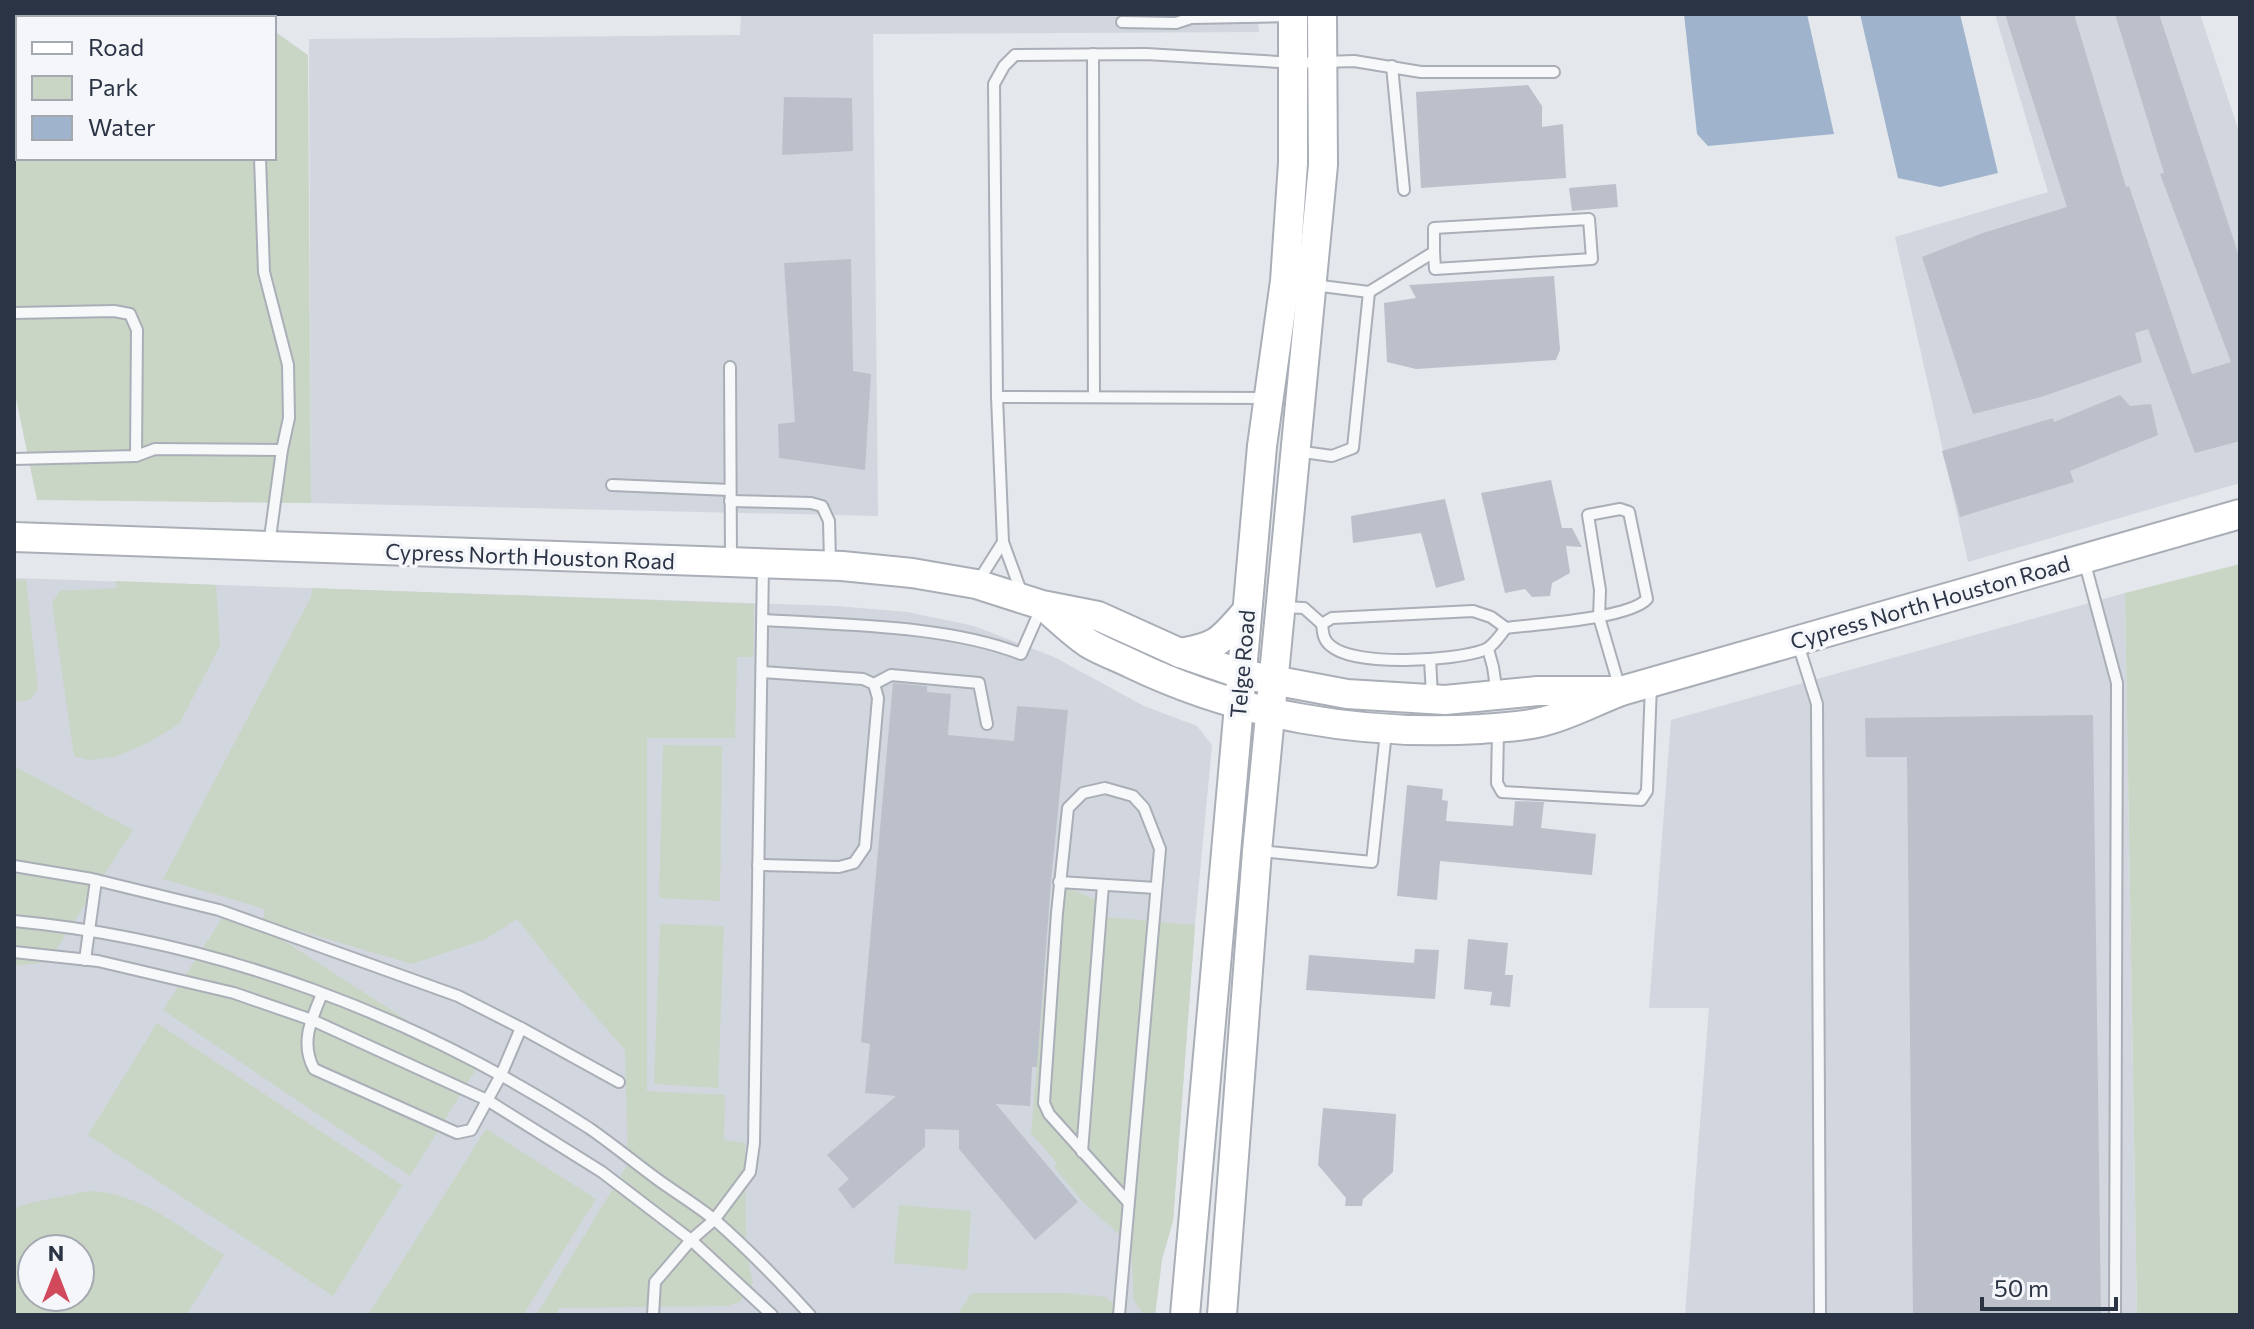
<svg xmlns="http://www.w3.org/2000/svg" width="2254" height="1329" viewBox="0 0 2254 1329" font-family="Commissioner,sans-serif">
<rect width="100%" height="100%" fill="#e4e7ec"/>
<g fill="#d2d6de" fill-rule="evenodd">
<polygon points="741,14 1257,14 1259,32 873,34 878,516 311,503 309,39 740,35"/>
<polygon points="1995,14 2200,14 2240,135 2240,483 1968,562 1895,237 2048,192"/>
<path d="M14 578 836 606 907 612 974 626 1054 657 1144 706 1197 726 1212 745 1195 925 1173 1221 1162 1259 1155 1315H14ZM32 1249H80V1297H32Z"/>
<polygon points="2125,593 2137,1315 1685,1315 1709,1008 1649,1008 1671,720"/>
</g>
<g fill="#c9d6c5" fill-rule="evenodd">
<polygon points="14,14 250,14 255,18 18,18 18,158 274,158 274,31 308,55 311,503 37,500 14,389"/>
<polygon points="2240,564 2240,1315 2137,1315 2125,593"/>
<polygon points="14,579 26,580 38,688 30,700 14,702"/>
<polygon points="116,581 216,585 220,646 179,724 148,743 115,757 89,760 74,756 52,603 60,591 117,588"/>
<polygon points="312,588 754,604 753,657 737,657 735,738 647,738 647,1091 725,1095 724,1140 745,1143 746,1250 753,1283 746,1295 739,1302 727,1306 559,1308 555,1315 536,1315 628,1164 625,1050 579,997 517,919 486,939 412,964 263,920 265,909 163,879 311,597"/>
<polygon points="663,745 722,746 720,901 659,898"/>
<polygon points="14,766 133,830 48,962 14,966"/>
<polygon points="1053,887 1071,889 1096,900 1105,917 1195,925 1173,1221 1162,1259 1155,1315 1144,1315 1134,1301 1131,1245 1083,1202 1054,1167 1057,1163 1031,1133"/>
<polygon points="230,906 478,1066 410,1176 163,1010"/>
<polygon points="660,924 724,926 718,1088 654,1084"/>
<polygon points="157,1023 402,1185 333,1296 88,1135"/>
<polygon points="486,1129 596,1199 523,1315 368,1315"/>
<path d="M88 1191C141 1192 181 1229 224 1255L186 1315H14V1209L26 1204ZM32 1249H80V1297H32Z"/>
<polygon points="899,1205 971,1211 967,1270 894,1263"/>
<polygon points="972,1293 1067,1293 1106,1297 1124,1315 957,1315"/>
</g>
<g fill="#9fb4cc">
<polygon points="1684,14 1807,14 1834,134 1708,146 1697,134"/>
<polygon points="1860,14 1960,14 1998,173 1940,187 1898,178"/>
</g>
<g fill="#bbc0ca">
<polygon points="2005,14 2074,14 2126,187 2129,186 2192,374 2231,362 2160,174 2164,173 2115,14 2159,14 2240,259 2240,441 2195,453 2148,329 2135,333 2142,362 2041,397 1973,414 1922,257 1983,233 2067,207"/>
<polygon points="1528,85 1542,106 1542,127 1563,124 1566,178 1421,188 1416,92"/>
<polygon points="784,97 852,98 853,151 782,155"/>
<polygon points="1616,184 1618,207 1572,211 1569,188"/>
<polygon points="851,259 853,371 871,374 865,470 779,458 778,424 795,422 784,263"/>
<polygon points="1554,276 1560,350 1556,360 1416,369 1387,362 1384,303 1416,298 1409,285"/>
<polygon points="2120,395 2130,406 2151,404 2158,435 2070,471 2074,482 1960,517 1942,451 2053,418 2054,422"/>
<polygon points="1551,480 1562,528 1572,528 1582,547 1566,546 1570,573 1552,583 1550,596 1532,597 1525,589 1505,593 1481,493"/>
<polygon points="1445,499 1465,580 1436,588 1421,533 1353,543 1351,516"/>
<polygon points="893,683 927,686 927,692 951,694 948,735 1014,741 1017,706 1068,710 1051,881 1037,1067 1032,1067 1030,1106 996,1104 1078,1202 1035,1240 959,1149 959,1130 925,1129 925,1147 853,1209 838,1189 849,1179 827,1155 896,1096 865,1093 870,1044 861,1042"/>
<polygon points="2093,715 2101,1315 1913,1315 1907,757 1866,757 1865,718"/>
<polygon points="1407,785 1443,789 1442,800 1448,801 1446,821 1513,826 1515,801 1544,802 1541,828 1596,834 1592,875 1440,861 1437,900 1397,896"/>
<polygon points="1468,939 1508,943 1505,975 1513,975 1510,1007 1490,1005 1492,992 1464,989"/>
<polygon points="1415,949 1439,950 1435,999 1306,990 1309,955 1414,963"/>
<polygon points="1323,1108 1396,1114 1393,1172 1363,1199 1362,1206 1345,1206 1346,1198 1318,1165"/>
</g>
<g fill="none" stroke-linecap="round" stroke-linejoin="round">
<g stroke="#a9aeb7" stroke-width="14">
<g id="lane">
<polyline points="202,14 202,18"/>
<polyline points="1122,22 1176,23 1191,18 1292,16"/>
<polyline points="1093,54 1094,397"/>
<polyline points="1392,66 1404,190"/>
<polyline points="260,158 264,272 288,365 289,418 282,450 269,545"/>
<polyline points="1369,292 1434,252 1434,228 1589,219 1592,259 1435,269 1434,252"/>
<polyline points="14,313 114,311 130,314 137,330 136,456"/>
<polyline points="730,367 731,560"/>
<polyline points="997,397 1267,398"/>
<polyline points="1296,451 1332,456 1353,448 1369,292 1313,285"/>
<polyline points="14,459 136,456 155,449 282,450"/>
<polyline points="612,485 730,490"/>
<polyline points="730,501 811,503 822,506 829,521 830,563"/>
<polyline points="2084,560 2117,683 2115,1315"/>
<polyline points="979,580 1003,542"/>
<polyline points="1022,594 1003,542 997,397 994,84 1004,66 1015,55 1146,54 1295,63 1354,61 1421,72 1554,72"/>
<path d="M1281 607 1304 608 1322 624C1323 633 1323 640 1331 646 1355 667 1454 661 1484 650 1493 647 1500 635 1506 628L1491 617 1473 611 1332 618 1322 624"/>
<path d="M764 620C844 625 947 625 1021 654L1042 606"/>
<path d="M1506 628C1535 624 1629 619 1647 599L1629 512 1620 509 1588 515 1600 590 1599 617 1620 689"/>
<polyline points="1798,644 1817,704 1820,1315"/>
<polyline points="1488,649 1493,667 1497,694"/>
<polyline points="1430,659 1432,696"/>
<polyline points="762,672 863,679 874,684 891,675 979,683 987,724"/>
<polyline points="1498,730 1497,783 1502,792 1641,800 1647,791 1651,685"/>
<polyline points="1259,851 1372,862 1386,732"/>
<polyline points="758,865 839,867 854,863 865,847 878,698 874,684"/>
<path d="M14 866 92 879 219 910 458 996 521 1028 501 1075 471 1130 457 1133 314 1069C300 1043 311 1020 322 994"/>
<polyline points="1059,882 1156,888"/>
<path d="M14 921C218 940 418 1017 589 1128 612 1144 634 1162 657 1179 676 1193 698 1206 716 1221 749 1250 781 1283 810 1315"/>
<polyline points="14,952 98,961 234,993 312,1020 487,1100 602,1172 691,1240 772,1315"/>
<polyline points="85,960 96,880"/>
<polyline points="521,1028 619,1082"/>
<polyline points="1082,1152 1103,885"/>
<polyline points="653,1315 655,1282 691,1240 714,1220 750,1172 754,1143 763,565"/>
<polyline points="1119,1315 1160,849 1144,808 1133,796 1105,788 1083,793 1068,808 1057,913 1044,1103 1049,1114 1129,1203"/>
</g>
</g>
<g stroke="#a9aeb7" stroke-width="32">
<g id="secondary">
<polyline points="14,537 842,566 912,573 976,584 1042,605 1098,616 1180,653 1241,674 1347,694 1445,700 1538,691 1621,691"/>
<path d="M1046 608C1059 619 1073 633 1088 643 1101 651 1118 657 1132 664 1240 716 1362 736 1481 729 1501 727 1522 727 1541 722 1568 716 1595 701 1621 691L2240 514"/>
<path d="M1180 653C1220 646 1221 640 1247 611"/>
<polyline points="1185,1315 1262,446 1285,281 1293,163 1293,14"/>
<polyline points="1222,1315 1257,851 1323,165 1322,14"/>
</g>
</g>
<use href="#lane" stroke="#f7f8fa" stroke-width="10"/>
<use href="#secondary" stroke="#fff" stroke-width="28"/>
</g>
<g text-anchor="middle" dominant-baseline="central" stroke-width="7" stroke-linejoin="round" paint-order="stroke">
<g font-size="22" fill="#2b3445" stroke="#f4f6f9">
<text transform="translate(530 556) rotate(2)">Cypress North Houston Road</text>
<text transform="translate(1930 602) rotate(-16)">Cypress North Houston Road</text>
<text transform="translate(1242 664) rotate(-85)">Telge Road</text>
</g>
</g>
<rect width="2254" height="1329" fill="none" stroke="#2b3445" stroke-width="32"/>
<rect x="16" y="16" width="260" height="144" fill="#f4f6f9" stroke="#a4a8b1" stroke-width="2"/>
<rect x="32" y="42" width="40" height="12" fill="#ffffff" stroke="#a4a8b1" stroke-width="2"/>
<text x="88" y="56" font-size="24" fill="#2b3445">Road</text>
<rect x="32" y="76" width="40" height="24" fill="#c9d6c5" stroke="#a4a8b1" stroke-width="2"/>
<text x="88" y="96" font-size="24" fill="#2b3445">Park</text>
<rect x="32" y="116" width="40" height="24" fill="#9fb4cc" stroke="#a4a8b1" stroke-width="2"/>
<text x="88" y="136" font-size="24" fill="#2b3445">Water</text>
<g transform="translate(56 1273)"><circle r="38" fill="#f4f6f9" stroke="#a4a8b1" stroke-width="2"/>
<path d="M0-6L14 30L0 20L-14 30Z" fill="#d1495b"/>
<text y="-12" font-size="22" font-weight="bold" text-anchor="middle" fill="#2b3445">N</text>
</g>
<path d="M1982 1297v12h134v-12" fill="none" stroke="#2b3445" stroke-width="4"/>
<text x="1994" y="1297" font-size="24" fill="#2b3445" stroke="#f4f6f9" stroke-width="6" paint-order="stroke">50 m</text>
</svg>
